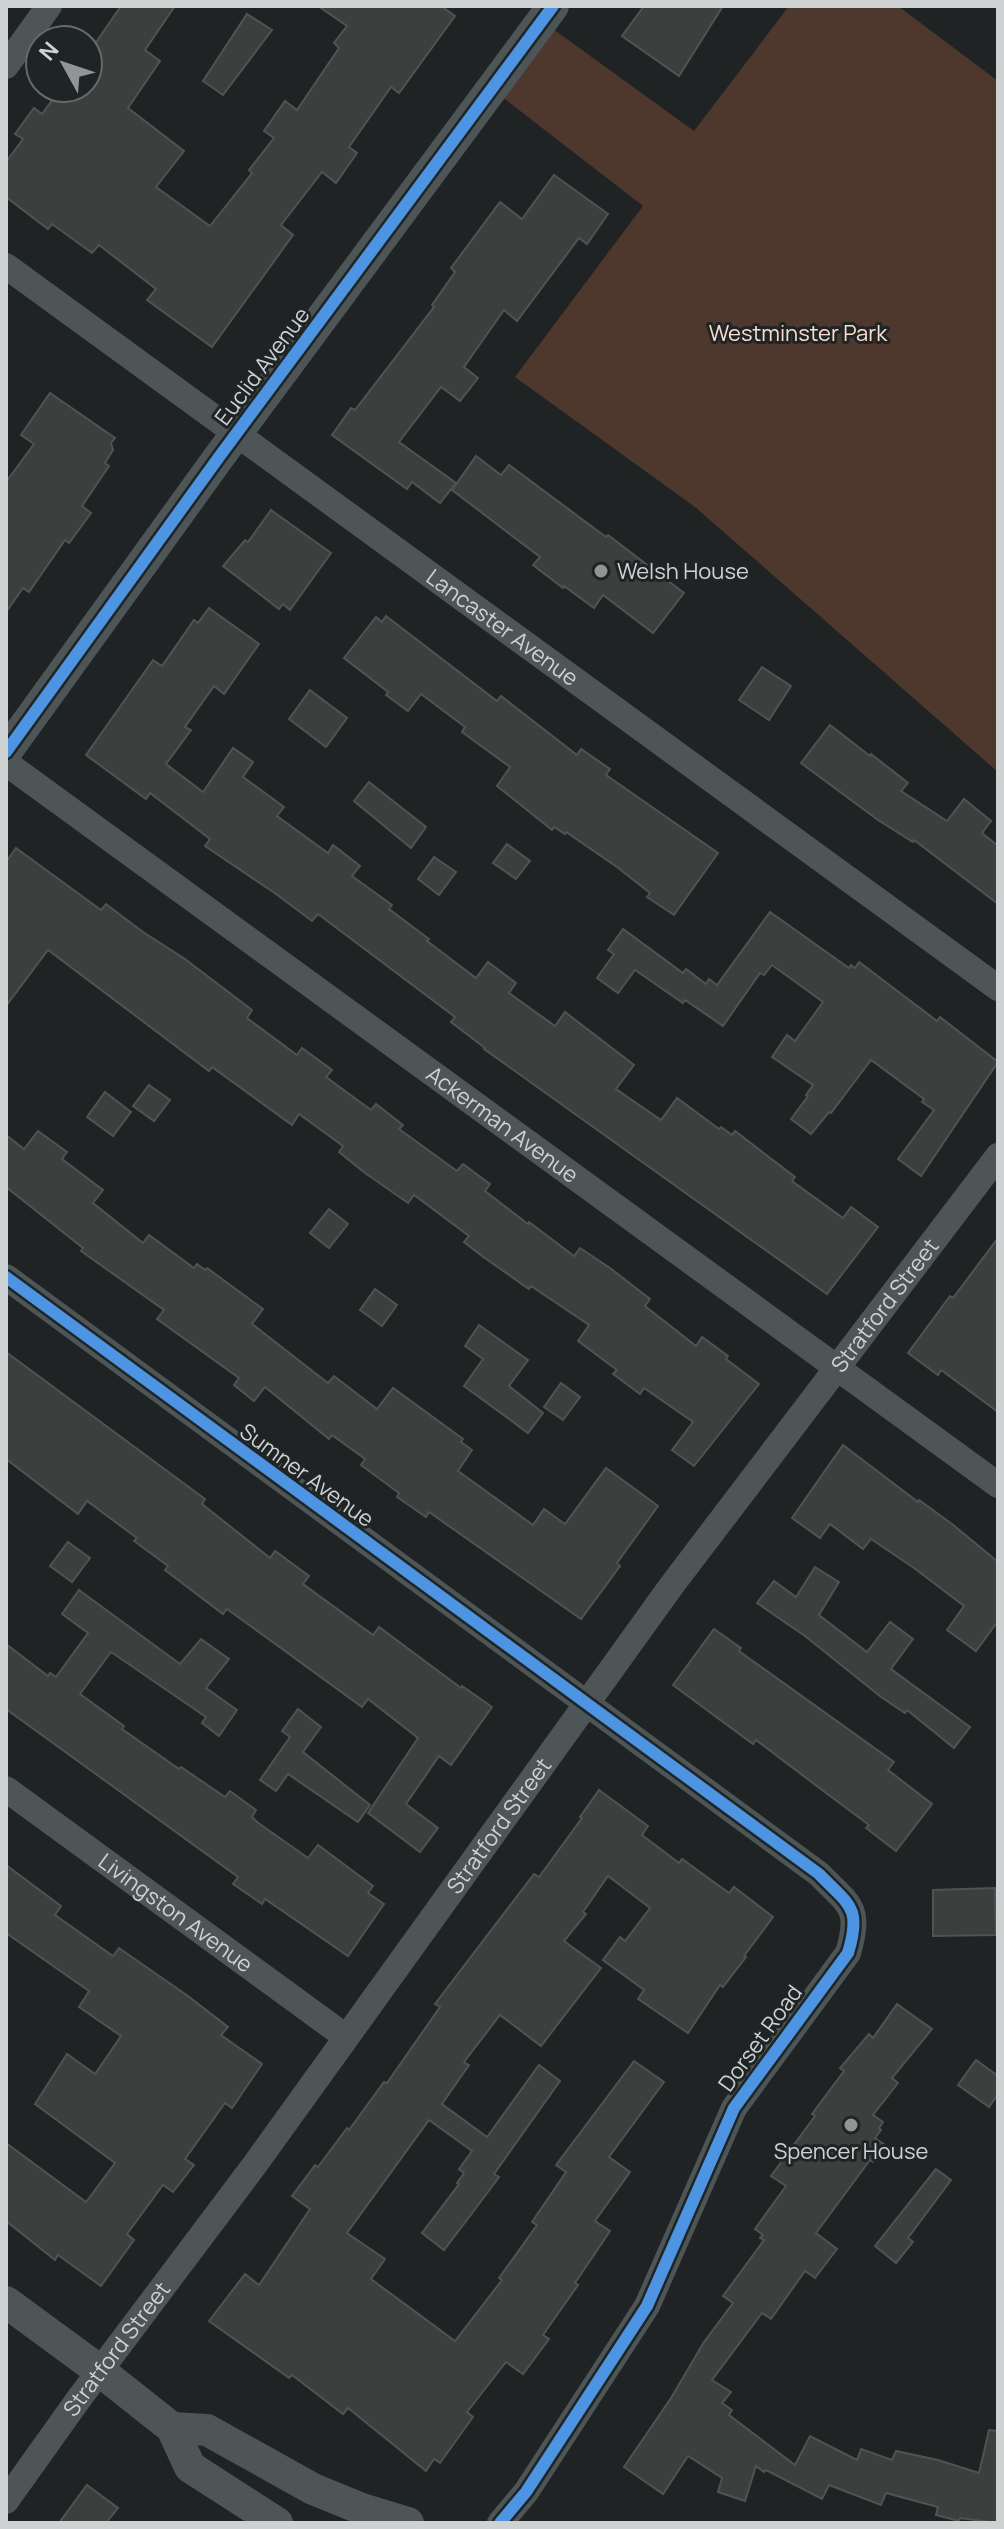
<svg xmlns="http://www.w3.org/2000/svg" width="1004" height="2529" viewBox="0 0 1004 2529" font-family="Manrope,sans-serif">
<rect width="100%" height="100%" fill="#202323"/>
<polygon fill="#4e382d" points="789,6 898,6 998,81 998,772 695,507 515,377 643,206 492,89 542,21 694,131"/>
<g fill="#3d3f3f" stroke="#505253" stroke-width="2">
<polygon points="121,6 175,6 145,50 160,61 128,108 184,151 156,187 210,226 252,173 249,170 274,138 264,131 285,101 297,110 339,48 334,43 347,26 318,6 441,6 455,16 399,93 391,87 349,147 357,153 336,183 322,172 281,225 293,235 212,347 147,300 156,289 99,245 92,253 52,224 48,229 6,197 6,162 23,139 15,134 34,108 42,114 61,88 88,88 88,54"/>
<polygon points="644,6 723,6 679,76 622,36"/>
<polygon points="247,14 272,30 223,95 203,81"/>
<polygon points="554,175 608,214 587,244 579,238 517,321 504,310 464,367 478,378 460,401 441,387 399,442 456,483 440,503 412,482 407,489 332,435 351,408 355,410 434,307 432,305 455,272 451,268 500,202 522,219"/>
<polygon points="50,393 115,438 111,443 113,450 105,463 109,466 82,506 91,513 69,543 65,540 29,592 23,588 6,612 6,482 34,444 21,435"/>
<polygon points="476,456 501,475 509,465 606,537 608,535 684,593 653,633 603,595 594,608 564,586 563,588 533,565 540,557 452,490"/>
<polygon points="271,510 331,553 290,610 283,604 279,609 223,566 245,540 248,542"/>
<polygon points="209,608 259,644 224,694 214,686 185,727 191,730 166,764 203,792 233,748 253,762 243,777 284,807 277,816 328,853 333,845 360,866 352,876 392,905 389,909 429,939 427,941 476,978 488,962 516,983 509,993 555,1026 565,1012 634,1065 616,1089 661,1120 677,1098 719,1129 721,1127 732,1135 735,1131 795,1177 792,1181 843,1218 851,1207 878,1227 827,1294 484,1049 485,1048 451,1022 455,1017 318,914 312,921 276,894 205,846 210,839 150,793 146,799 86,755 153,660 162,666 194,620 198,623"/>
<polygon points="386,616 497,701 501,696 577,755 581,749 610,769 606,775 718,853 674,915 647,897 650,893 617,867 566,832 565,834 554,827 552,830 497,786 510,767 462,732 465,727 421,694 408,711 386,695 388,692 344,658 376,617 382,622"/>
<polygon points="762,667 791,686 769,720 739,700"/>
<polygon points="310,690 347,718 326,747 289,719"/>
<polygon points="830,725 870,756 871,754 908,783 901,791 947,821 964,799 991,821 982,833 998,846 998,904 914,840 913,842 878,820 801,763"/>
<polygon points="369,782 426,827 411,848 354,801"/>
<polygon points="507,844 530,861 516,879 493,863"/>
<polygon points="16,848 101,910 106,904 143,932 185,959 252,1010 247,1018 297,1055 302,1048 332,1070 326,1077 371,1110 376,1104 403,1125 399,1129 457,1171 463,1164 490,1184 485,1191 528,1224 529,1222 574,1256 580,1248 610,1268 650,1299 645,1306 696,1346 702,1337 728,1356 726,1359 759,1384 694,1466 672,1450 693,1422 644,1388 640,1394 613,1374 617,1370 578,1341 589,1325 531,1286 529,1289 482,1256 464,1242 469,1236 414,1195 408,1203 365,1173 339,1152 343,1146 299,1114 292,1125 212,1067 209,1071 48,950 6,1006 6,862"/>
<polygon points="434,857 456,872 439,895 418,879"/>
<polygon points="770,912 849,968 851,965 855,968 859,962 937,1021 940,1017 998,1062 921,1176 898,1159 934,1110 922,1102 924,1099 871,1060 831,1113 829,1112 811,1134 791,1119 808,1096 806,1095 813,1085 772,1057 787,1035 795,1041 823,1002 772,965 764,975 760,973 723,1026 685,1000 683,1003 635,970 618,993 597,978 614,954 608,950 623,929 683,973 686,969 706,984 709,979 717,985"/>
<polygon points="149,1085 170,1100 154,1121 133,1106"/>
<polygon points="105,1092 131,1112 113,1136 87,1117"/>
<polygon points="38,1131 67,1152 62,1159 103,1190 93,1203 143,1243 149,1235 194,1268 197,1264 205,1270 207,1268 263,1309 252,1324 328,1383 334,1376 377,1409 393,1388 463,1439 461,1442 472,1450 458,1471 533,1525 544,1509 565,1524 606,1468 658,1506 617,1563 620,1566 581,1619 429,1512 426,1517 397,1497 399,1493 361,1465 365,1459 332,1435 329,1439 265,1387 254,1401 234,1385 239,1378 157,1319 164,1310 81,1251 83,1248 6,1187 6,1135 24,1149"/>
<polygon points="329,1209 348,1224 329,1248 310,1233"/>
<polygon points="998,1238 998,1412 941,1370 938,1375 908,1353 950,1296 953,1298"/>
<polygon points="375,1289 397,1305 382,1326 360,1310"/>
<polygon points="479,1325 528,1360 509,1386 543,1413 528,1433 464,1386 483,1359 465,1346"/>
<polygon points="6,1352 205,1499 202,1504 270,1558 275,1551 309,1576 303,1584 373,1635 379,1627 461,1688 462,1686 492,1707 451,1765 439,1756 406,1804 438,1828 420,1852 368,1813 418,1738 368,1699 362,1707 227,1609 223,1614 165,1570 168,1566 134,1541 137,1538 87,1501 78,1514 6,1459"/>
<polygon points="561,1383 580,1397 563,1420 544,1407"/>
<polygon points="843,1445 918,1502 919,1500 952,1524 998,1562 998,1621 976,1651 947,1630 964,1606 914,1568 871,1539 863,1549 830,1524 820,1538 792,1518"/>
<polygon points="68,1542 90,1558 72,1582 50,1566"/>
<polygon points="815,1567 839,1582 819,1615 867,1652 890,1622 913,1639 891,1669 970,1727 954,1748 907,1710 905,1713 881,1697 805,1636 757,1603 774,1581 796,1597"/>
<polygon points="79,1590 180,1664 201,1639 229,1659 206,1688 237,1710 219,1736 202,1723 206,1717 111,1652 80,1694 124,1726 122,1729 179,1769 181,1767 225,1797 230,1791 256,1810 252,1817 257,1822 308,1858 318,1845 373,1886 368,1893 384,1904 348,1956 265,1899 262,1904 233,1884 238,1877 6,1709 6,1644 48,1676 50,1673 56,1677 88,1633 62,1614"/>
<polygon points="714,1629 741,1648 739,1651 894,1762 888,1770 932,1804 896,1851 866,1828 869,1825 822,1790 756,1740 753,1744 673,1685"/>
<polygon points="298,1709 321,1727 303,1752 370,1805 358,1822 288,1774 276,1791 260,1780 290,1737 282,1731"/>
<polygon points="599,1790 648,1826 642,1835 679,1863 682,1859 729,1893 734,1887 773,1917 744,1956 746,1957 723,1987 720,1985 688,2033 638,1999 644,1990 603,1960 620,1937 625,1941 650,1908 608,1876 583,1912 586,1914 564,1941 601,1968 541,2046 500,2015 464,2062 469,2065 442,2104 487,2137 539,2065 560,2081 494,2174 499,2177 476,2208 444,2250 422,2233 459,2184 457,2183 464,2173 459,2169 472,2151 429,2120 347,2233 385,2259 371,2279 455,2341 502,2280 499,2278 537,2225 532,2222 566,2172 556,2165 634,2061 664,2082 609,2157 630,2172 595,2221 610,2231 575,2283 578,2285 543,2335 549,2339 523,2374 506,2362 467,2412 473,2417 440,2463 434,2459 426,2471 348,2408 343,2414 292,2375 289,2378 209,2321 245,2274 259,2285 310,2209 292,2196 315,2165 318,2167 347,2128 349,2130 384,2082 387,2083 440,2007 435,2004 534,1874 539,1877 582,1818 580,1817"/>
<polygon points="6,1865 61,1906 55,1915 113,1956 119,1948 188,1996 228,2027 221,2035 262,2064 232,2108 225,2103 185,2159 194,2165 173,2192 163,2185 127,2234 134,2240 101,2286 58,2255 55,2260 6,2221 6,2143 86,2202 115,2163 35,2104 67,2054 95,2074 121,2036 79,2007 89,1991 6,1933"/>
<polygon points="995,1888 996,1935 933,1936 933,1890"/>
<polygon points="897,2004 932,2029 892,2078 898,2083 873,2115 883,2122 879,2128 881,2130 875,2138 885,2145 873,2162 870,2160 816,2233 837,2249 815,2278 805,2271 771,2319 762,2313 712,2380 731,2392 722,2403 732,2410 729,2415 795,2465 810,2436 857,2460 861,2449 892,2460 896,2451 938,2460 979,2473 989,2430 998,2431 998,2523 960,2518 959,2521 936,2515 938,2507 886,2493 881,2505 829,2485 822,2499 766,2470 764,2472 756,2466 745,2501 718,2492 722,2478 688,2456 663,2494 624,2467 671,2398 704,2342 733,2303 723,2296 764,2240 760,2238 763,2235 755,2229 786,2186 771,2176 815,2116 812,2114 844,2071 840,2068 869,2034 873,2038"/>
<polygon points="976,2060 998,2076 998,2094 989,2107 958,2085"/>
<polygon points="936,2169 951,2180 908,2238 913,2242 896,2263 875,2246"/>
<polygon points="87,2485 118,2508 106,2523 59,2523"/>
</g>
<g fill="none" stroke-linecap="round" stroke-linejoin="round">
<g stroke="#4d5556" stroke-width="26">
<polyline points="6,66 49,6"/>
<path id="s1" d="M6 266 998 988"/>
<path id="s2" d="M6 763 998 1485"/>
<path d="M6 1277 819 1874C849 1905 862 1907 848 1953L734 2108 647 2306 526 2492 500 2523"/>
<path id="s3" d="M6 1789 346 2037"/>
<path id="s4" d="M6 2501 78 2400 256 2163 672 1585 998 1156"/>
</g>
<g stroke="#4d5556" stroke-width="32">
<polyline points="6,752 219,457 553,6"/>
<polyline points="6,2302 100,2371 172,2428 190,2467 277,2523"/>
<polyline points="172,2428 207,2430 313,2489 362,2509 408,2523"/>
</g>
<g stroke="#1f2424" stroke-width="17">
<g id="cycleway">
<polyline points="6,752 219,457 553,6"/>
<path d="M6 1277 819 1874C849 1905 862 1907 848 1953L734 2108 647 2306 526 2492 500 2523"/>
</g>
</g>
<use href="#cycleway" stroke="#4d94e3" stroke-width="12"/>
</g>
<g fill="#929595" stroke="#1f2424" stroke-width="3">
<circle cx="601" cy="571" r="8"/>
<circle cx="851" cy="2125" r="8"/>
</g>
<g text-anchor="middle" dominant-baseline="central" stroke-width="6" stroke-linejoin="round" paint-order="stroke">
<g font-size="22" fill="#faddcf" stroke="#1f2424">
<text x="798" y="333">Westminster Park</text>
</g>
<g font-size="22" fill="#cfd2d3" stroke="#1f2424">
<text transform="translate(262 366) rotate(-53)">Euclid Avenue</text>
<text stroke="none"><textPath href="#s1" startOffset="614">Lancaster Avenue</textPath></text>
<text stroke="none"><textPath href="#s2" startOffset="614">Ackerman Avenue</textPath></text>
<text stroke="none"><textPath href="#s4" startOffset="1484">Stratford Street</textPath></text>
<text transform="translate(307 1475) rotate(36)">Sumner Avenue</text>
<text stroke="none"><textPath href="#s4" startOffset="836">Stratford Street</textPath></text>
<text stroke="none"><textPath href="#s3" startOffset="210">Livingston Avenue</textPath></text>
<text transform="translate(760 2038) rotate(-54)">Dorset Road</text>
<text stroke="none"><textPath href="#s4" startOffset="188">Stratford Street</textPath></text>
</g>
<g font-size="22" fill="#cfd2d3" stroke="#1f2424" text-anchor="start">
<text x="617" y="571">Welsh House</text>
<text x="851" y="2151" text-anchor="middle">Spencer House</text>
</g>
</g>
<rect width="1004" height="2529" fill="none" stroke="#cfd2d3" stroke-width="16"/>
<g transform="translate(64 64) rotate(310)"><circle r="38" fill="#1f2424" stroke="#656a6a" stroke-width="2"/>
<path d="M0-6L14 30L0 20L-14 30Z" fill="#929595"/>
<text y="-12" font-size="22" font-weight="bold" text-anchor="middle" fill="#cfd2d3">N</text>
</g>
</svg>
